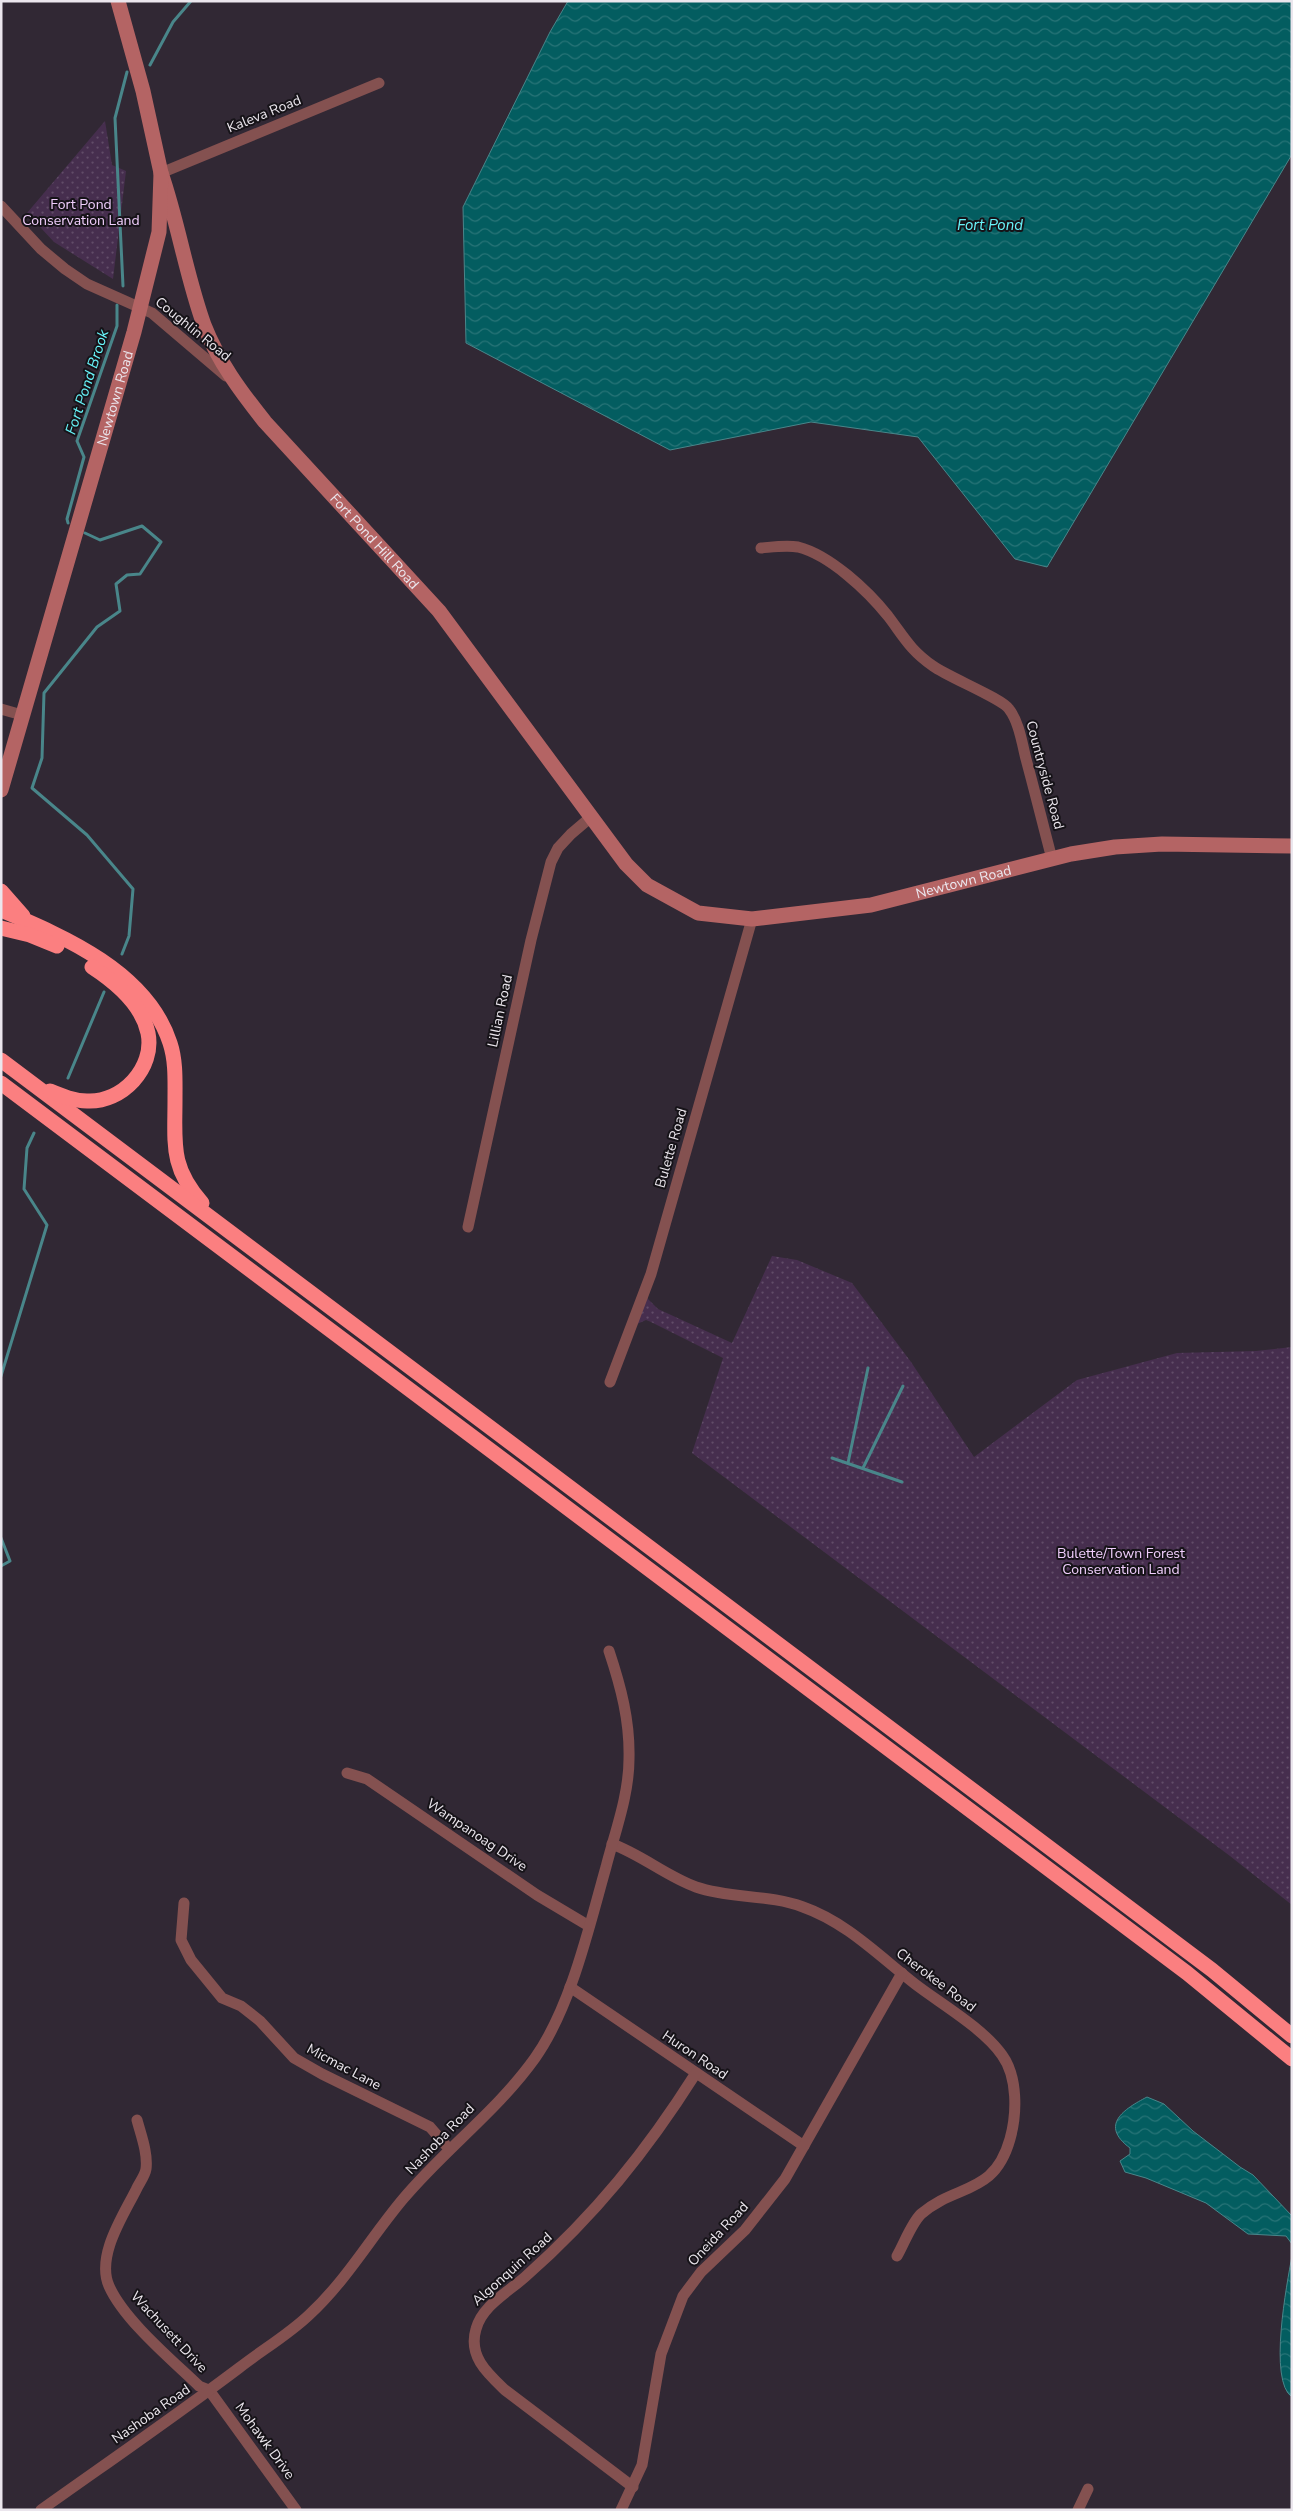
<svg xmlns="http://www.w3.org/2000/svg" width="1293" height="2511" viewBox="0 0 1293 2511" font-family="'Nunito Sans',sans-serif">
<defs>
<pattern id="green-dots" width="8" height="8" patternUnits="userSpaceOnUse" patternTransform="scale(1.25)"><rect width="8" height="8" fill="#462e4e"/><path d="M2 2h.1M6 6h.1" fill="none" stroke="#614c68" stroke-width="1.8" stroke-linecap="round"/></pattern>
<pattern id="water-waves" width="16" height="10" patternUnits="userSpaceOnUse" patternTransform="scale(1.25)"><rect width="16" height="10" fill="#035d60"/><path d="M0 5q4-4 8 0t8 0" fill="none" stroke="#287477"/></pattern>
</defs>
<rect width="100%" height="100%" fill="#312834"/>
<g fill="url(#green-dots)">
<polygon points="105,121 112,165 126,171 113,279 54,242 27,213"/>
<polygon points="772,1256 797,1260 852,1283 911,1362 974,1457 1077,1380 1177,1353 1256,1351 1292,1347 1292,1905 1230,1856 692,1453 723,1358 651,1322 646,1320 637,1324 647,1298 658,1309 732,1343"/>
</g>
<g fill="url(#water-waves)" stroke="#49868a">
<polygon points="568,1 1292,1 1291,156 1047,567 1015,559 918,437 811,422 670,450 466,343 463,207 550,32"/>
<path d="M1147 2097 1164 2104 1193 2131 1240 2167 1253 2175 1292 2216V2244L1286 2236 1248 2234 1206 2203 1146 2178 1125 2172 1120 2161 1130 2154V2148C1099 2125 1124 2109 1147 2097Z"/>
<path d="M1292 2256V2397C1268 2381 1287 2283 1292 2256Z"/>
</g>
<g fill="none" stroke-linecap="round" stroke-linejoin="round">
<g stroke="#49868a" stroke-width="3">
<polyline points="150,65 173,22 191,1"/>
<polyline points="123,286 115,118 127,72"/>
<polyline points="68,523 67,519 84,457 77,441 117,326 117,305"/>
<polyline points="85,533 100,540 142,526 161,542 140,574 127,575 116,584 120,611 97,627 44,693 42,758 32,788 87,835 133,889 129,936 122,954"/>
<polyline points="68,1078 104,992"/>
<polyline points="1,1376 47,1225 24,1189 27,1148 34,1133"/>
<polyline points="832,1458 902,1482"/>
<polyline points="848,1463 868,1368"/>
<polyline points="863,1468 903,1386"/>
<polyline points="1,1538 10,1561 1,1566"/>
</g>
<g stroke="#845150" stroke-width="11">
<polyline points="161,173 379,83"/>
<polyline points="1,206 41,249 65,269 87,284 152,313 226,376"/>
<path d="M761 548C773 547 786 545 798 547 830 555 868 591 888 616 904 637 910 650 933 666 948 677 1003 699 1009 709 1019 722 1022 743 1026 759 1035 792 1043 825 1052 859"/>
<polyline points="1,709 22,715"/>
<polyline points="468,1227 531,940 551,862 558,848 571,834 591,817"/>
<polyline points="610,1382 651,1274 752,919"/>
<polyline points="347,1773 367,1779 537,1895 589,1926"/>
<path d="M612 1844C642 1855 666 1876 696 1887 731 1899 768 1894 803 1907 846 1922 879 1956 915 1984 941 2004 983 2028 1002 2055 1018 2077 1017 2114 1010 2139 994 2196 957 2183 921 2214 911 2224 904 2244 897 2256"/>
<polyline points="184,1903 181,1940 191,1960 222,1998 241,2006 260,2021 294,2058 322,2074 430,2127 449,2149"/>
<polyline points="570,1987 804,2146"/>
<path d="M137 2120C141 2135 148 2153 146 2169 145 2176 139 2183 136 2190 123 2216 96 2256 109 2286 124 2320 172 2360 199 2386L209 2390 296 2510"/>
<path d="M633 2487 505 2390C487 2373 468 2356 476 2329 482 2306 508 2292 525 2277 595 2215 646 2152 696 2073"/>
<path d="M41 2510C107 2463 174 2417 239 2368 262 2350 288 2335 309 2315 346 2281 371 2237 403 2199 444 2150 498 2110 535 2058 571 2007 589 1927 606 1867 615 1832 629 1795 629 1759 630 1721 621 1687 609 1651"/>
<polyline points="621,2510 642,2465 661,2354 683,2296 701,2272 745,2230 785,2179 902,1973"/>
<polyline points="1078,2510 1088,2489"/>
</g>
<g stroke="#b46464" stroke-width="15">
<path id="s1" d="M161 173C178 222 186 275 204 325 218 361 241 392 265 422L439 611 626 864 647 885 698 913 752 919 871 905 1071 854 1115 847 1162 844 1292 846"/>
<path id="s2" d="M1 790 134 332 159 232 161 173 143 91 118 1"/>
</g>
<g stroke="#fb7f80" stroke-width="15">
<polyline points="1,891 23,916"/>
<path d="M1 910C65 937 147 972 170 1043 176 1061 175 1081 175 1100 175 1144 170 1167 202 1203"/>
<polyline points="1,928 30,935 57,946"/>
<polyline points="1,1060 1212,1970 1292,2036"/>
<polyline points="1,1083 1187,1973 1292,2059"/>
<path d="M50 1091C62 1096 74 1101 87 1101 122 1103 155 1068 148 1033 142 1004 115 982 92 967"/>
</g>
</g>
<g text-anchor="middle" dominant-baseline="central" stroke-width="4" stroke-linejoin="round" paint-order="stroke">
<g font-size="14" fill="#ebe6ed" stroke="#161318">
<text transform="translate(264 114) rotate(-22)">Kaleva Road</text>
<text transform="translate(193 329) rotate(39)">Coughlin Road</text>
<text stroke="none"><textPath href="#s2" startOffset="408">Newtown Road</textPath></text>
<text stroke="none"><textPath href="#s1" startOffset="435">Fort Pond Hill Road</textPath></text>
<text transform="translate(1045 775) rotate(75)">Countryside Road</text>
<text stroke="none"><textPath href="#s1" startOffset="1202">Newtown Road</textPath></text>
<text transform="translate(500 1011) rotate(-78)">Lillian Road</text>
<text transform="translate(671 1148) rotate(-74)">Bulette Road</text>
<text transform="translate(477 1835) rotate(34)">Wampanoag Drive</text>
<text transform="translate(936 1980) rotate(37)">Cherokee Road</text>
<text transform="translate(695 2055) rotate(34)">Huron Road</text>
<text transform="translate(344 2067) rotate(28)">Micmac Lane</text>
<text transform="translate(440 2139) rotate(-46)">Nashoba Road</text>
<text transform="translate(718 2234) rotate(-47)">Oneida Road</text>
<text transform="translate(512 2269) rotate(-42)">Algonquin Road</text>
<text transform="translate(169 2332) rotate(47)">Wachusett Drive</text>
<text transform="translate(151 2414) rotate(-35)">Nashoba Road</text>
<text transform="translate(265 2441) rotate(54)">Mohawk Drive</text>
</g>
<g font-size="14" fill="#f0cefc" stroke="#161318">
<text x="81" y="204">Fort Pond<tspan x="81" dy="16">Conservation Land</tspan></text>
<text x="1121" y="1553">Bulette/Town Forest<tspan x="1121" dy="16">Conservation Land</tspan></text>
</g>
<g font-size="15" font-style="italic" fill="#68f5fa" stroke="#161318">
<text x="990" y="225">Fort Pond</text>
<text transform="translate(87 382) rotate(-72)">Fort Pond Brook</text>
</g>
</g>
<rect width="1293" height="2511" fill="none" stroke="#ebe6ed" stroke-width="5"/>
</svg>
